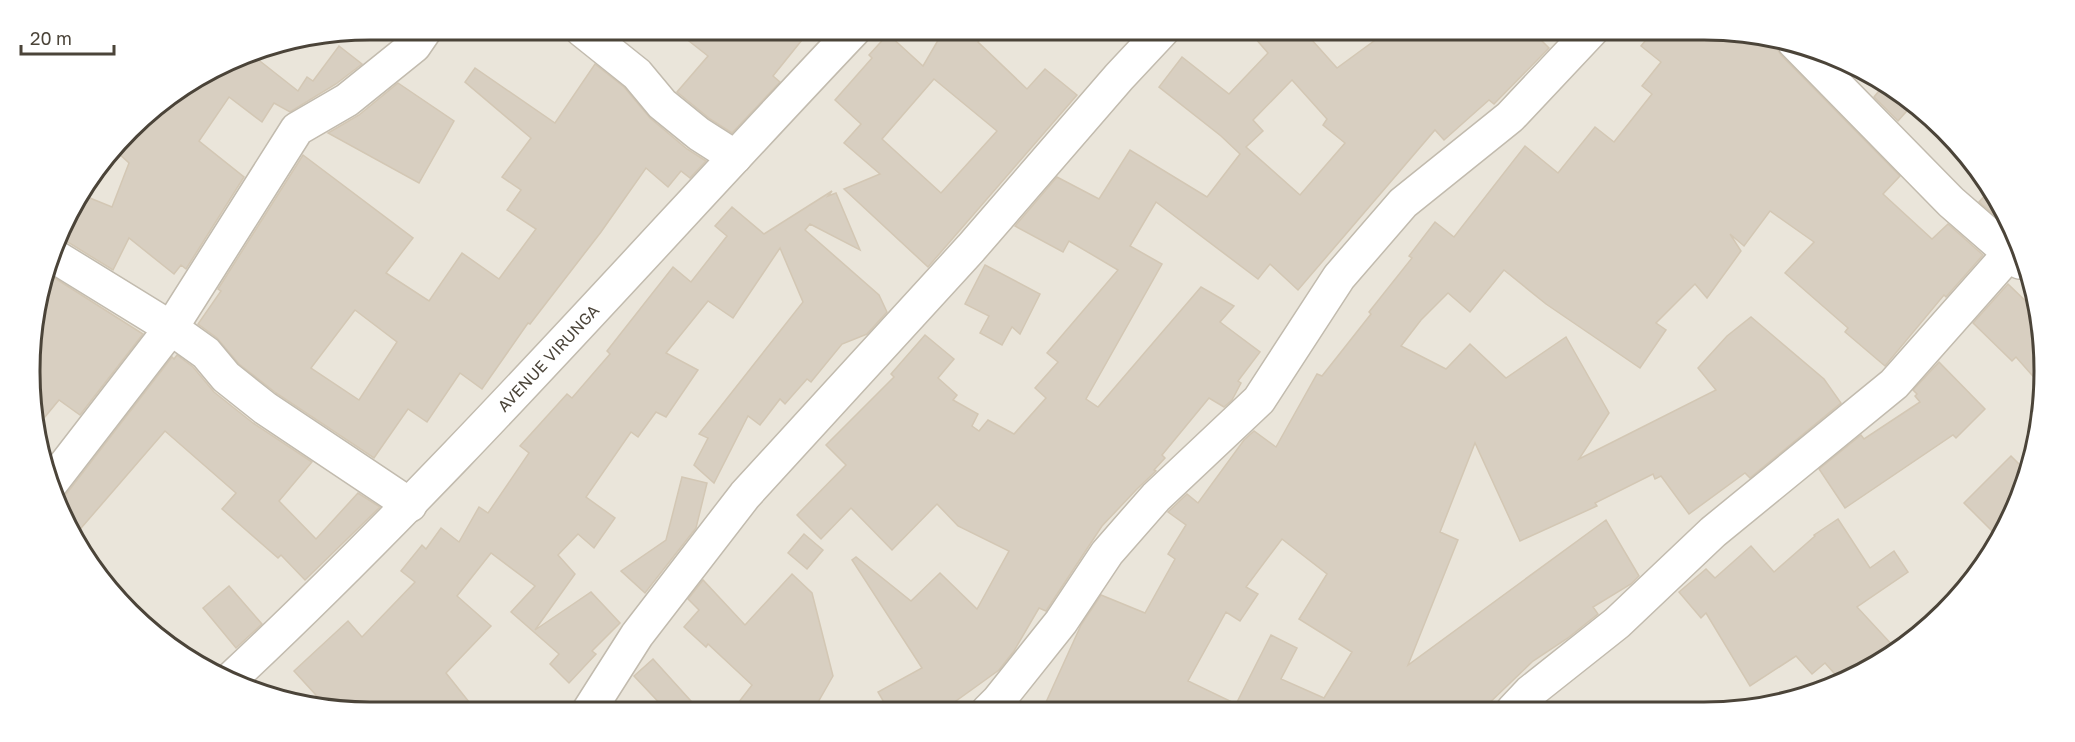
<svg xmlns="http://www.w3.org/2000/svg" width="2075" height="742" viewBox="0 0 2075 742" font-family="'Golos Text',sans-serif">
<rect width="100%" height="100%" fill="#f6f3ec"/>
<polygon fill="#eae5da" points="371,30 1704,30 1792,42 1911,100 1999,200 2042,326 2033,459 1999,542 1929,627 1855,677 1749,709 371,712 283,700 181,654 88,561 42,459 33,327 65,220 146,115 241,56"/>
<g fill="#d8cfc1" stroke="#d3c7b4" stroke-width="1.5" fill-rule="evenodd">
<polygon points="675,30 810,30 773,76 780,82 732,133 710,119 677,92 708,56"/>
<path d="M944 30H985L978 42 1027 89 1045 69 1077 95 928 267 844 189 880 174 844 143 861 124 835 100 872 58 869 55 888 34 923 66ZM934 79 997 131 941 193 882 139Z"/>
<path d="M1248 30H1303L1337 68 1389 30H1531L1549 48 1494 104 1489 100 1444 140 1435 130 1298 290 1270 264 1258 279 1156 202 1130 246 1162 264 1086 399 1098 407 1201 287 1234 306 1220 322 1260 352 1238 381 1241 383 1232 400 1224 407 1209 398 1162 455 1165 458 1154 470 1156 471 1137 489 1102 526 1046 611 1039 608 1014 651 999 670 942 711H889L878 692 922 668 852 560 856 557 911 601 940 573 977 609 1009 551 958 526 937 504 892 550 851 508 821 539 797 515 846 465 826 445 894 377 891 374 925 335 954 359 938 378 957 395 953 400 978 414 972 426 979 431 988 420 1014 434 1046 398 1035 388 1058 362 1047 353 1118 270 1069 241 1063 252 1015 226 1057 177 1099 199 1130 150 1207 197 1240 154 1221 136 1159 87 1182 57 1229 94 1268 53ZM1292 80 1327 119 1323 125 1345 143 1300 195 1246 147 1263 131 1253 120Z"/>
<path d="M1654 30H1704L1776 39V47L1781 55 1900 176 1883 194 1932 239 1948 224 1983 255 1946 297 1944 295 1885 366 1845 332 1848 328 1785 273 1814 242 1770 211 1744 246 1730 234 1741 251 1707 298 1695 284 1656 323 1666 330 1640 368 1546 304 1504 270 1470 312 1448 293 1421 320 1401 346 1446 369 1470 344 1506 378 1566 337 1609 413 1579 459 1716 390 1698 368 1727 336 1751 317 1824 379 1841 403 1750 478 1745 473 1689 514 1661 476 1655 479 1653 474 1595 503 1597 506 1520 541 1475 443 1440 532 1458 540 1408 665 1606 520 1639 576 1631 584 1593 607 1598 614 1568 638 1533 661 1482 710 1042 711 1081 625 1101 595 1145 613 1175 559 1168 554 1186 525 1168 512 1187 494 1198 503 1244 440 1254 431 1276 447 1317 374 1322 376 1371 314 1369 312 1412 258 1409 256 1435 222 1454 237 1525 146 1558 173 1595 127 1614 142 1652 94 1642 86 1661 62 1641 46ZM1282 539 1327 574 1299 619 1352 652 1324 698 1281 679 1297 648 1271 635 1236 704 1188 681 1226 612 1240 621 1258 594 1246 587Z"/>
<polygon points="339,46 362,64 336,84 290,112 274,103 262,122 229,97 199,141 244,177 186,269 181,265 174,274 129,238 113,270 66,241 85,196 112,207 129,163 117,152 146,115 241,56 251,54 298,91 307,77 313,81"/>
<path d="M595 64 624 87 650 118 687 149 706 161 690 178 681 171 668 187 646 168 601 232 530 324 528 323 482 389 460 373 427 422 408 409 374 458 276 393 239 364 217 338 198 324 221 291 218 289 303 155 413 238 386 273 429 301 462 253 499 279 536 229 507 210 521 190 502 177 531 138 465 82 475 68 555 123ZM355 310 397 342 359 400 311 368Z"/>
<polygon points="398,83 454,121 419,183 328,133 359,115"/>
<polygon points="1883,86 1914,103 1898,121 1874,97"/>
<polygon points="1990,190 1999,200 2008,227 1979,202"/>
<polygon points="832,191 828,196 836,193 860,250 810,224 805,230 879,295 887,312 867,334 842,344 811,382 807,379 785,404 780,399 760,425 748,416 714,483 694,465 708,438 699,434 803,302 780,248 733,318 708,301 666,353 698,370 666,417 656,412 638,437 631,432 586,497 615,518 594,548 578,534 558,555 575,574 535,630 591,592 620,623 592,651 596,654 569,683 550,664 559,654 511,612 535,586 491,553 457,596 491,626 446,673 477,712 371,712 326,706 294,671 348,621 362,637 415,582 401,571 422,545 426,549 441,528 459,542 479,507 488,513 529,453 520,446 567,394 572,398 610,354 607,351 673,267 691,282 727,236 715,226 732,207 764,234"/>
<polygon points="985,265 1040,294 1020,334 1012,327 1002,345 980,333 989,316 965,304"/>
<polygon points="50,275 143,334 80,415 59,400 39,424 33,327"/>
<polygon points="2008,284 2037,312 2042,326 2038,382 2016,357 2012,361 1973,323"/>
<polygon points="177,355 193,367 214,392 253,423 312,462 279,501 316,539 358,493 380,507 305,580 281,555 278,558 222,509 236,493 165,431 76,534 60,499 67,493 172,357 174,359"/>
<polygon points="1939,362 1985,409 1956,438 1953,435 1845,508 1819,469 1861,435 1864,439 1920,402 1915,396 1917,394 1913,390"/>
<polygon points="2011,456 2028,473 2011,514 1993,532 1964,503"/>
<polygon points="682,477 707,483 696,528 645,593 621,571 666,540"/>
<polygon points="1838,519 1870,568 1894,551 1908,572 1857,607 1896,649 1855,677 1841,681 1825,663 1812,674 1796,656 1750,686 1706,613 1701,618 1679,592 1706,569 1715,578 1751,546 1774,572 1815,536 1814,535"/>
<polygon points="804,534 823,550 807,569 788,553"/>
<polygon points="792,574 812,593 833,676 813,711 732,711 752,685 708,644 706,647 684,627 699,610 688,599 703,580 745,625"/>
<polygon points="229,586 262,624 236,648 203,608"/>
<polygon points="653,659 700,711 667,711 634,676"/>
</g>
<g fill="none" stroke-linecap="round" stroke-linejoin="round">
<g stroke="#c2bbae" stroke-width="36">
<g id="minor">
<polyline points="582,30 637,74 662,104 699,134 735,157"/>
<polyline points="1794,42 1951,202 2020,262"/>
<polyline points="54,256 171,328 206,353 226,377 265,408 410,505"/>
<polyline points="52,482 171,328 297,129 347,100 414,46 425,30"/>
<path id="s1" d="M232 678C451 473 648 247 854 30"/>
<polyline points="1513,710 1530,692 1617,623 1713,532 1894,384 2010,253"/>
<polyline points="988,711 998,701 1061,622 1107,553 1156,497 1259,400 1339,277 1403,203 1510,117 1592,30"/>
<polyline points="588,712 637,635 745,495 971,248 1119,77 1163,30"/>
</g>
</g>
<use href="#minor" stroke="#fff" stroke-width="33"/>
</g>
<g text-anchor="middle" dominant-baseline="central" stroke-width="5" stroke-linejoin="round" paint-order="stroke">
<g font-size="16" fill="#4b4439" stroke="#fff">
<text stroke="none"><textPath href="#s1" startOffset="450">AVENUE VIRUNGA</textPath></text>
</g>
</g>
<path d="M0 0H2075V742H0ZM370 40H1704A330 330 0 0 1 2034 370V372A330 330 0 0 1 1704 702H370A330 330 0 0 1 40 372V370A330 330 0 0 1 370 40Z" fill="#fff" fill-rule="evenodd"/>
<path fill="none" stroke="#4b4439" stroke-width="3" d="M370 40H1704A330 330 0 0 1 2034 370V372A330 330 0 0 1 1704 702H370A330 330 0 0 1 40 372V370A330 330 0 0 1 370 40Z"/>
<path d="M21 45v9h93v-9" fill="none" stroke="#4b4439" stroke-width="3"/>
<text x="30" y="45" font-size="18" fill="#4b4439" stroke="#ffffff" stroke-width="4.5" paint-order="stroke">20 m</text>
</svg>
